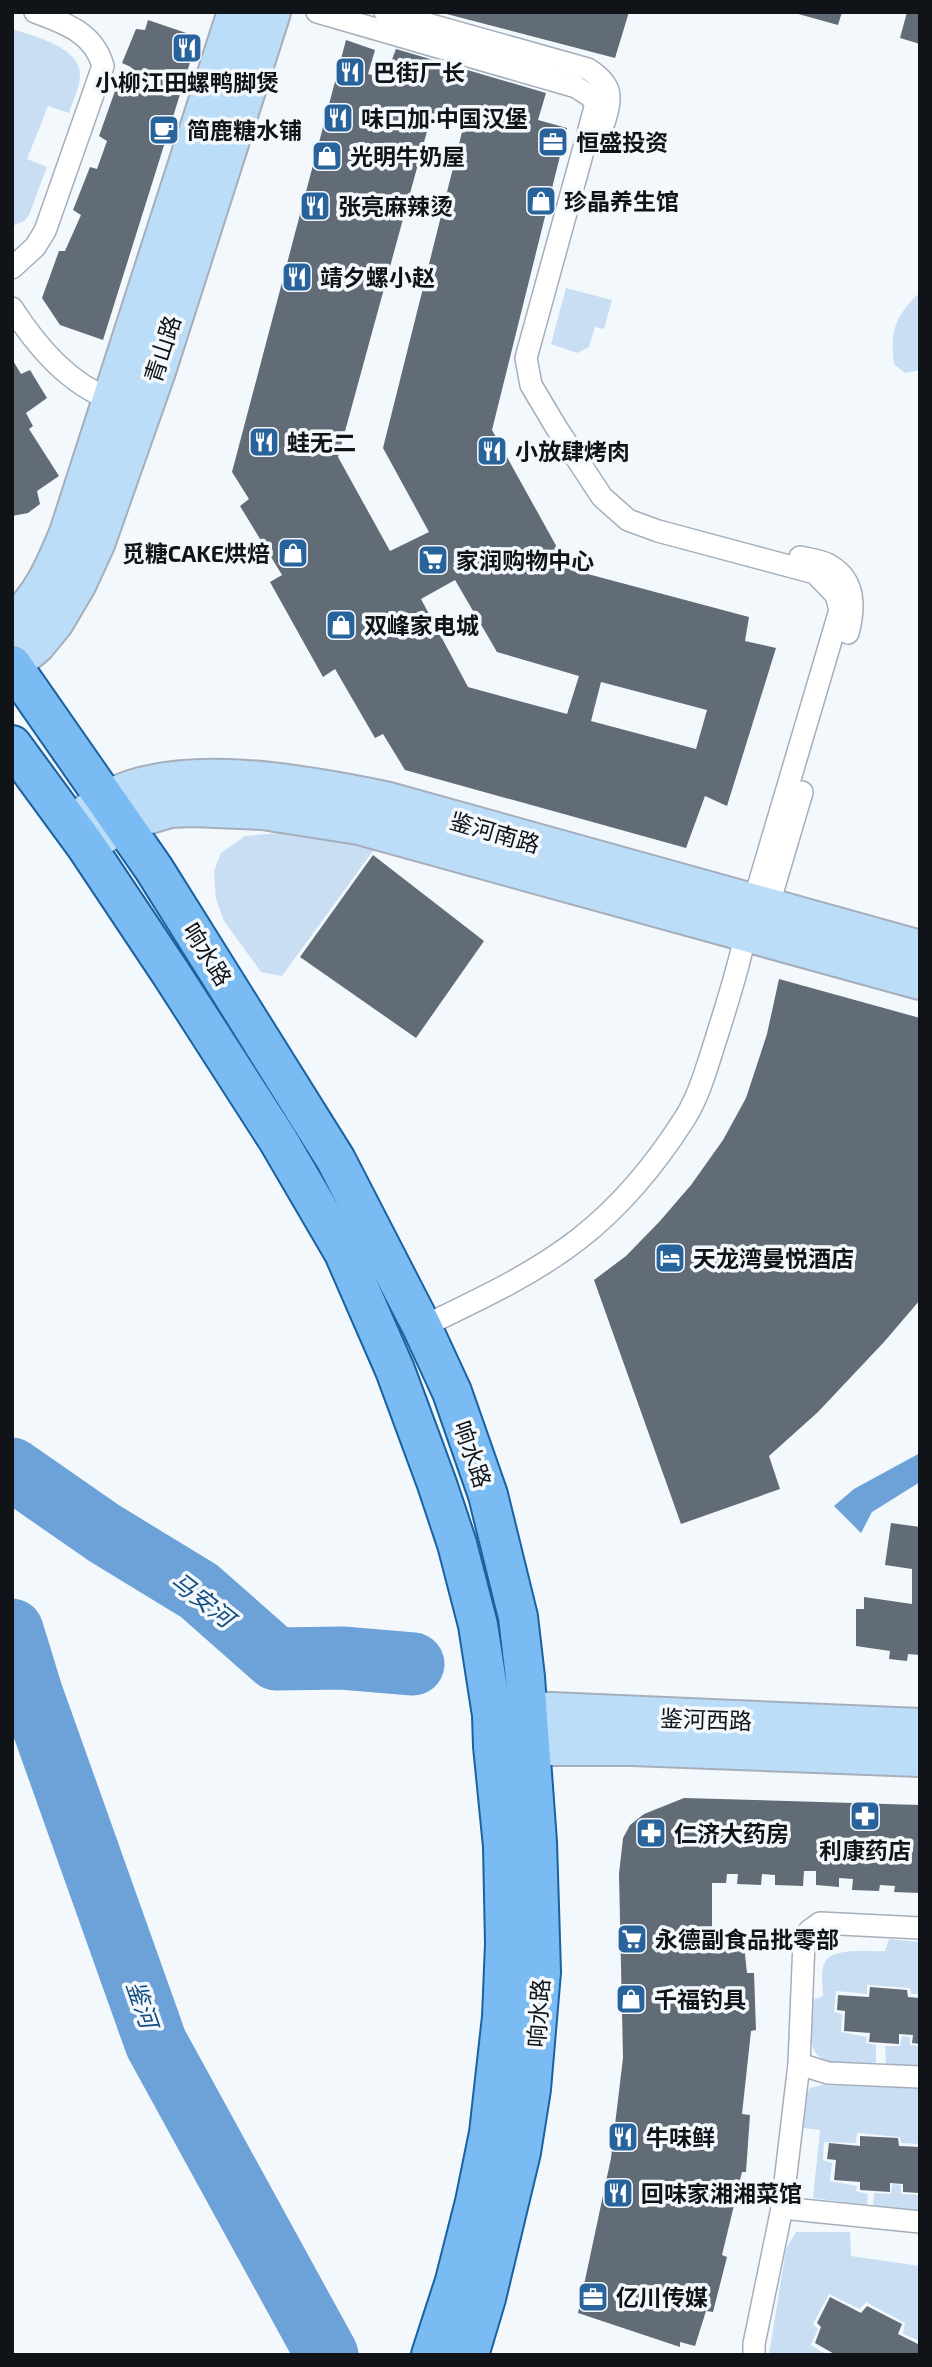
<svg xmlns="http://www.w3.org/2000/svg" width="932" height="2367" viewBox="0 0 932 2367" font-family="'Exo 2','Noto Sans SC',sans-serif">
<rect width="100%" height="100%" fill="#f3f8fd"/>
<g fill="#c9def3">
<path d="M12 29C33 36 82 47 80 76 80 88 72 102 69 113L48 106 27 159 47 167 29 215 24 221 12 226Z"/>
<polygon points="566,288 612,300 604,329 595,327 589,347 577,353 551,344"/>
<path d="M917 295H920V370L905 373 894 364C890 333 894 318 917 295Z"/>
<polygon points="278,833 378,844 282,976 261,972 224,921 216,899 214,871 221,853 245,836"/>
<path d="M889 1939 920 1942V1994H911L910 1988 867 1985V1994L836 1991 834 2012 842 2014 841 2032 867 2037 866 2043 876 2045V2066C856 2065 819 2070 812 2045 808 2032 812 2013 813 2000L823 1996C823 1987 820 1971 825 1962 832 1947 870 1952 885 1951Z"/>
<polygon points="902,2036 910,2037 910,2045 920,2046 920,2067 886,2065 885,2046 900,2046"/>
<polygon points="821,2085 920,2088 920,2144 901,2143 900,2137 857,2133 856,2143 824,2142 823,2160 832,2163 830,2181 857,2186 856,2191 868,2194 867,2205 813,2198 820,2130 803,2128 807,2094 810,2088"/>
<polygon points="892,2184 901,2185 901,2194 920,2195 920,2211 873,2206 874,2193 891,2194"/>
<polygon points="796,2232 850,2232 851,2256 920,2266 920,2341 903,2334 905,2323 866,2302 860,2309 829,2294 813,2324 818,2329 811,2345 827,2355 769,2355 786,2249"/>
</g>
<polygon fill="#6ca2d8" points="920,1453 920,1482 872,1512 861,1533 834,1506 854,1489"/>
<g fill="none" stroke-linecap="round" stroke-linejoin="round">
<g stroke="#6ca2d8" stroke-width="63">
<polyline points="12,1469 104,1533 199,1591 276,1659 342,1658 413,1664"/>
<polyline points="12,1630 31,1692 156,2043 327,2355"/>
</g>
</g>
<g fill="#626c77" fill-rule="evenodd">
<polygon points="439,12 629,12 615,58"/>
<polygon points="791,12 842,12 838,25"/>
<polygon points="907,12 920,12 920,44 900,38"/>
<polygon points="148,20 198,37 103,340 60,325 42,298 59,251 65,251 81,215 73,210 90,167 97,169 107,141 99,136 115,91 122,92 131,67 122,63 136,29 145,30"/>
<path d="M346 40 375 50 368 74 385 78 396 49 546 93 538 120 567 128 492 430 569 569 749 617 745 641 776 648 727 806 705 796 686 848 405 770 383 734 375 738 335 669 323 677 270 582 282 575 240 506 249 499 232 472ZM432 113 464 124 383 448 429 532 390 551 338 457ZM455 580 497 652 579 676 567 714 468 687 421 599ZM601 682 707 710 696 749 591 721Z"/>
<polygon points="12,359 21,374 30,370 47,398 26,413 33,426 29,429 59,476 37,491 40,504 28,513 12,516"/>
<polygon points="373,855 484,941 416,1038 300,957"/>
<polygon points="779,979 920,1018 920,1300 884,1342 818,1412 769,1456 780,1489 681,1524 594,1280 626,1256 660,1221 691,1185 723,1140 746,1098 767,1034"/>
<polygon points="891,1523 920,1527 920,1655 908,1654 907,1661 889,1659 890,1651 856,1646 856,1609 864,1609 864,1597 912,1604 912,1569 885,1565"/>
<polygon points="684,1798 920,1805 920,1893 894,1892 895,1886 880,1885 879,1891 852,1890 853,1879 839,1878 839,1887 816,1885 816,1871 804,1871 803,1886 775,1885 775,1875 762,1874 761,1885 737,1884 738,1874 727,1874 726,1883 712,1883 712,1937 743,1936 747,1973 754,1973 756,2030 751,2031 742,2114 750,2115 746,2172 742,2172 722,2255 727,2257 713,2312 706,2311 695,2346 680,2342 680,2347 578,2313 611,2158 623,2058 619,1874 623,1838 630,1825 644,1814"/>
<polygon points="870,1987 907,1990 908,1997 920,1998 920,2044 912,2043 913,2035 899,2034 899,2044 869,2042 870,2033 844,2031 845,2011 837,2010 838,1995 869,1997"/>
<polygon points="860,2136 898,2138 899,2146 920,2147 920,2193 903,2192 903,2184 890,2183 890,2192 860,2190 860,2182 834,2180 836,2160 827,2159 829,2143 860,2146"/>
<polygon points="830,2297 861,2313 867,2306 902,2324 898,2334 920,2345 920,2355 836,2355 815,2343 821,2327 817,2323"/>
</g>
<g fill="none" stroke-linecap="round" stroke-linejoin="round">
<g stroke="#a5afbb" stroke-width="24">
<g id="lane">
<polyline points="317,12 576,87 590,96 596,104 526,358 531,385 556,427 602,497 628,520 658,531 815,573 836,595 840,610 753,904"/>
<path d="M385 12 588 69C613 85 612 96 604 123"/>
<path d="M12 268 35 247 45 231 103 66C94 33 65 23 35 12"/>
<path d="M12 308C38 348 68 383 113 401"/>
<path d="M800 557C808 559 819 560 827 564 856 579 855 607 848 633"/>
<polyline points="768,907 802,792"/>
<path d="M422 1327C476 1301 533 1275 580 1238 621 1206 657 1162 685 1118 700 1094 707 1066 716 1039 727 1003 739 968 746 931"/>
<polyline points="799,2064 828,2073 920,2077"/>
<polyline points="782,2208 920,2222"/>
<polyline points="754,2355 754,2344 782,2208 799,2064 804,1942 809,1931 820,1923 920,1928"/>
</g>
</g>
<g stroke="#a5afbb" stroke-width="42">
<g id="secondary">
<path d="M12 625C43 596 53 571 69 533L237 12"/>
<polyline points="12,664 36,644 54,622 77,583 95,544 156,371 271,12"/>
<path d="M72 826C83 818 94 807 106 801 178 760 307 785 385 801L920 950"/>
<polyline points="99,837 122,822 170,808 193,807 263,810 359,825 920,980"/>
<polyline points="495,1714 528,1711 920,1728"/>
<polyline points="498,1746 632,1746 920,1757"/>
</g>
</g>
<g stroke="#1a62a0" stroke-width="42">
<g id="primary">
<polyline points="12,665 154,869 336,1160 422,1327 452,1392 488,1495 518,1617 525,1677 537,1842 541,1972 531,2089 521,2152 486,2298 469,2355"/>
<polyline points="12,745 86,846 172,975 278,1140 344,1253 395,1370 437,1484 457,1544 478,1625 492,1715 493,1746 503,1846 505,1944 502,2017 489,2133 475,2202 455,2281 431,2355"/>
</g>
</g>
<use href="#lane" stroke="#fff" stroke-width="21"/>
<use href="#secondary" stroke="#bcddf8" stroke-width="38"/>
<use href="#primary" stroke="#79bbf2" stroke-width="38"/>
</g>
<defs>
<g id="restaurant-square" transform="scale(1.575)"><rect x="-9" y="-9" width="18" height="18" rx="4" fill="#28639b" stroke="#f3f8fd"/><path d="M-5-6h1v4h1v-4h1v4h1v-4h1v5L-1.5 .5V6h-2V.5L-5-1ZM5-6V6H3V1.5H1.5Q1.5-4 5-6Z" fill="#fff"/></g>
<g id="cafe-square" transform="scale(1.575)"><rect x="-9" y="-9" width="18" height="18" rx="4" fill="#28639b" stroke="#f3f8fd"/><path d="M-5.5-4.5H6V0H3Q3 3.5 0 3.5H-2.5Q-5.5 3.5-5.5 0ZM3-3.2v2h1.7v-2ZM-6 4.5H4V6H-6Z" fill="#fff"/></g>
<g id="office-square" transform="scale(1.575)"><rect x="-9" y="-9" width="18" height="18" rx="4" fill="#28639b" stroke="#f3f8fd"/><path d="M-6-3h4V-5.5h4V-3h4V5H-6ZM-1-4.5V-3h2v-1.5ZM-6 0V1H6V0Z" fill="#fff"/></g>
<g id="shop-square" transform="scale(1.575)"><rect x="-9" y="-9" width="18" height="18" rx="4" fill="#28639b" stroke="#f3f8fd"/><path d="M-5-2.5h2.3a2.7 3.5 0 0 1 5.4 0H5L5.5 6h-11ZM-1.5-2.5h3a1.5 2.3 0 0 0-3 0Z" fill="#fff"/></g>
<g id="supermarket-square" transform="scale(1.575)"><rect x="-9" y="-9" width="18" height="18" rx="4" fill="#28639b" stroke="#f3f8fd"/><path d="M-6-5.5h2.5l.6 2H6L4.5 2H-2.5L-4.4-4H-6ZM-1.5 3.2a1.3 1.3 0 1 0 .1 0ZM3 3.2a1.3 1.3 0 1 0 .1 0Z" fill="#fff"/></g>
<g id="hotel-square" transform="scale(1.575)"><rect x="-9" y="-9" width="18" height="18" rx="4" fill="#28639b" stroke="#f3f8fd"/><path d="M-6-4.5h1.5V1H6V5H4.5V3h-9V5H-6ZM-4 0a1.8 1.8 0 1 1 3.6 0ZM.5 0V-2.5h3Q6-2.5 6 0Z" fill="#fff"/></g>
<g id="pharmacy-square" transform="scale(1.575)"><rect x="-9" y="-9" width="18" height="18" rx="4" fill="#28639b" stroke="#f3f8fd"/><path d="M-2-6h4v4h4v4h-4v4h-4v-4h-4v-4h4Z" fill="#fff"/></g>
</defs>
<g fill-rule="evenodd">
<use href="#restaurant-square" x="187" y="48"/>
<use href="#restaurant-square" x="350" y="72"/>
<use href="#restaurant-square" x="338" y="118"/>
<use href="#cafe-square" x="164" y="130"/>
<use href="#office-square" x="553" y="142"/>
<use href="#shop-square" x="327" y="156"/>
<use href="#shop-square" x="541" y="201"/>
<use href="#restaurant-square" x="315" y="206"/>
<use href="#restaurant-square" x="297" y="277"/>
<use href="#restaurant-square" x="264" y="442"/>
<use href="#restaurant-square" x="492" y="451"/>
<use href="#shop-square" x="293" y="553"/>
<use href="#supermarket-square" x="433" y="560"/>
<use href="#shop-square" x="341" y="625"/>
<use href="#hotel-square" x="670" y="1258"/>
<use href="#pharmacy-square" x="865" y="1816"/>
<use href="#pharmacy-square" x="651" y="1833"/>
<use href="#supermarket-square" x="632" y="1939"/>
<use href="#shop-square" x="631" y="1999"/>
<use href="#restaurant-square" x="623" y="2137"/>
<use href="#restaurant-square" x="618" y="2193"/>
<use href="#office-square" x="593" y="2297"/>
</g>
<g text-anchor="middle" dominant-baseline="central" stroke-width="7" stroke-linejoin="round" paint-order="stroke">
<g font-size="23" font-weight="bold" fill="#101317" stroke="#f3f8fd" text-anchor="start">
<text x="373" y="72">巴街厂长</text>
<text x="187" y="82" text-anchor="middle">小柳江田螺鸭脚煲</text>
<text x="361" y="118">味口加·中国汉堡</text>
<text x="187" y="130">简鹿糖水铺</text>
<text x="576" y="142">恒盛投资</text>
<text x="350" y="156">光明牛奶屋</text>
<text x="564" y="201">珍晶养生馆</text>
<text x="338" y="206">张亮麻辣烫</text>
<text x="320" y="277">靖夕螺小赵</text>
<text x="287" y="442">蛙无二</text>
<text x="515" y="451">小放肆烤肉</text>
<text x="270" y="553" text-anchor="end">觅糖CAKE烘焙</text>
<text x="456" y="560">家润购物中心</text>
<text x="364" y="625">双峰家电城</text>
<text x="693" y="1258">天龙湾曼悦酒店</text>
<text x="674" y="1833">仁济大药房</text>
<text x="865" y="1850" text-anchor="middle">利康药店</text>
<text x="655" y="1939">永德副食品批零部</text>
<text x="654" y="1999">千福钓具</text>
<text x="646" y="2137">牛味鲜</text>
<text x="641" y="2193">回味家湘湘菜馆</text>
<text x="616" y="2297">亿川传媒</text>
</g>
<g font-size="23" fill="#101317" stroke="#f3f8fd">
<text transform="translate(162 349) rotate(-72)">青山路</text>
<text transform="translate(495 832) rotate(16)">鉴河南路</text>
<text transform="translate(208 954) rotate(58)">响水路</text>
<text transform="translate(473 1454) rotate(71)">响水路</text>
<text transform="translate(706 1719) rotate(2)">鉴河西路</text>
<text transform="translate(538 2013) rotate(-86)">响水路</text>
</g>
<g font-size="24" font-style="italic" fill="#144e81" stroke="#f3f8fd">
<text transform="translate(203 1599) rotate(38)">马安河</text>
<text transform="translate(143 2004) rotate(71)">鉴河</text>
</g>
</g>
<rect width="932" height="2367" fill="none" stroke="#101317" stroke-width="28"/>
</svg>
